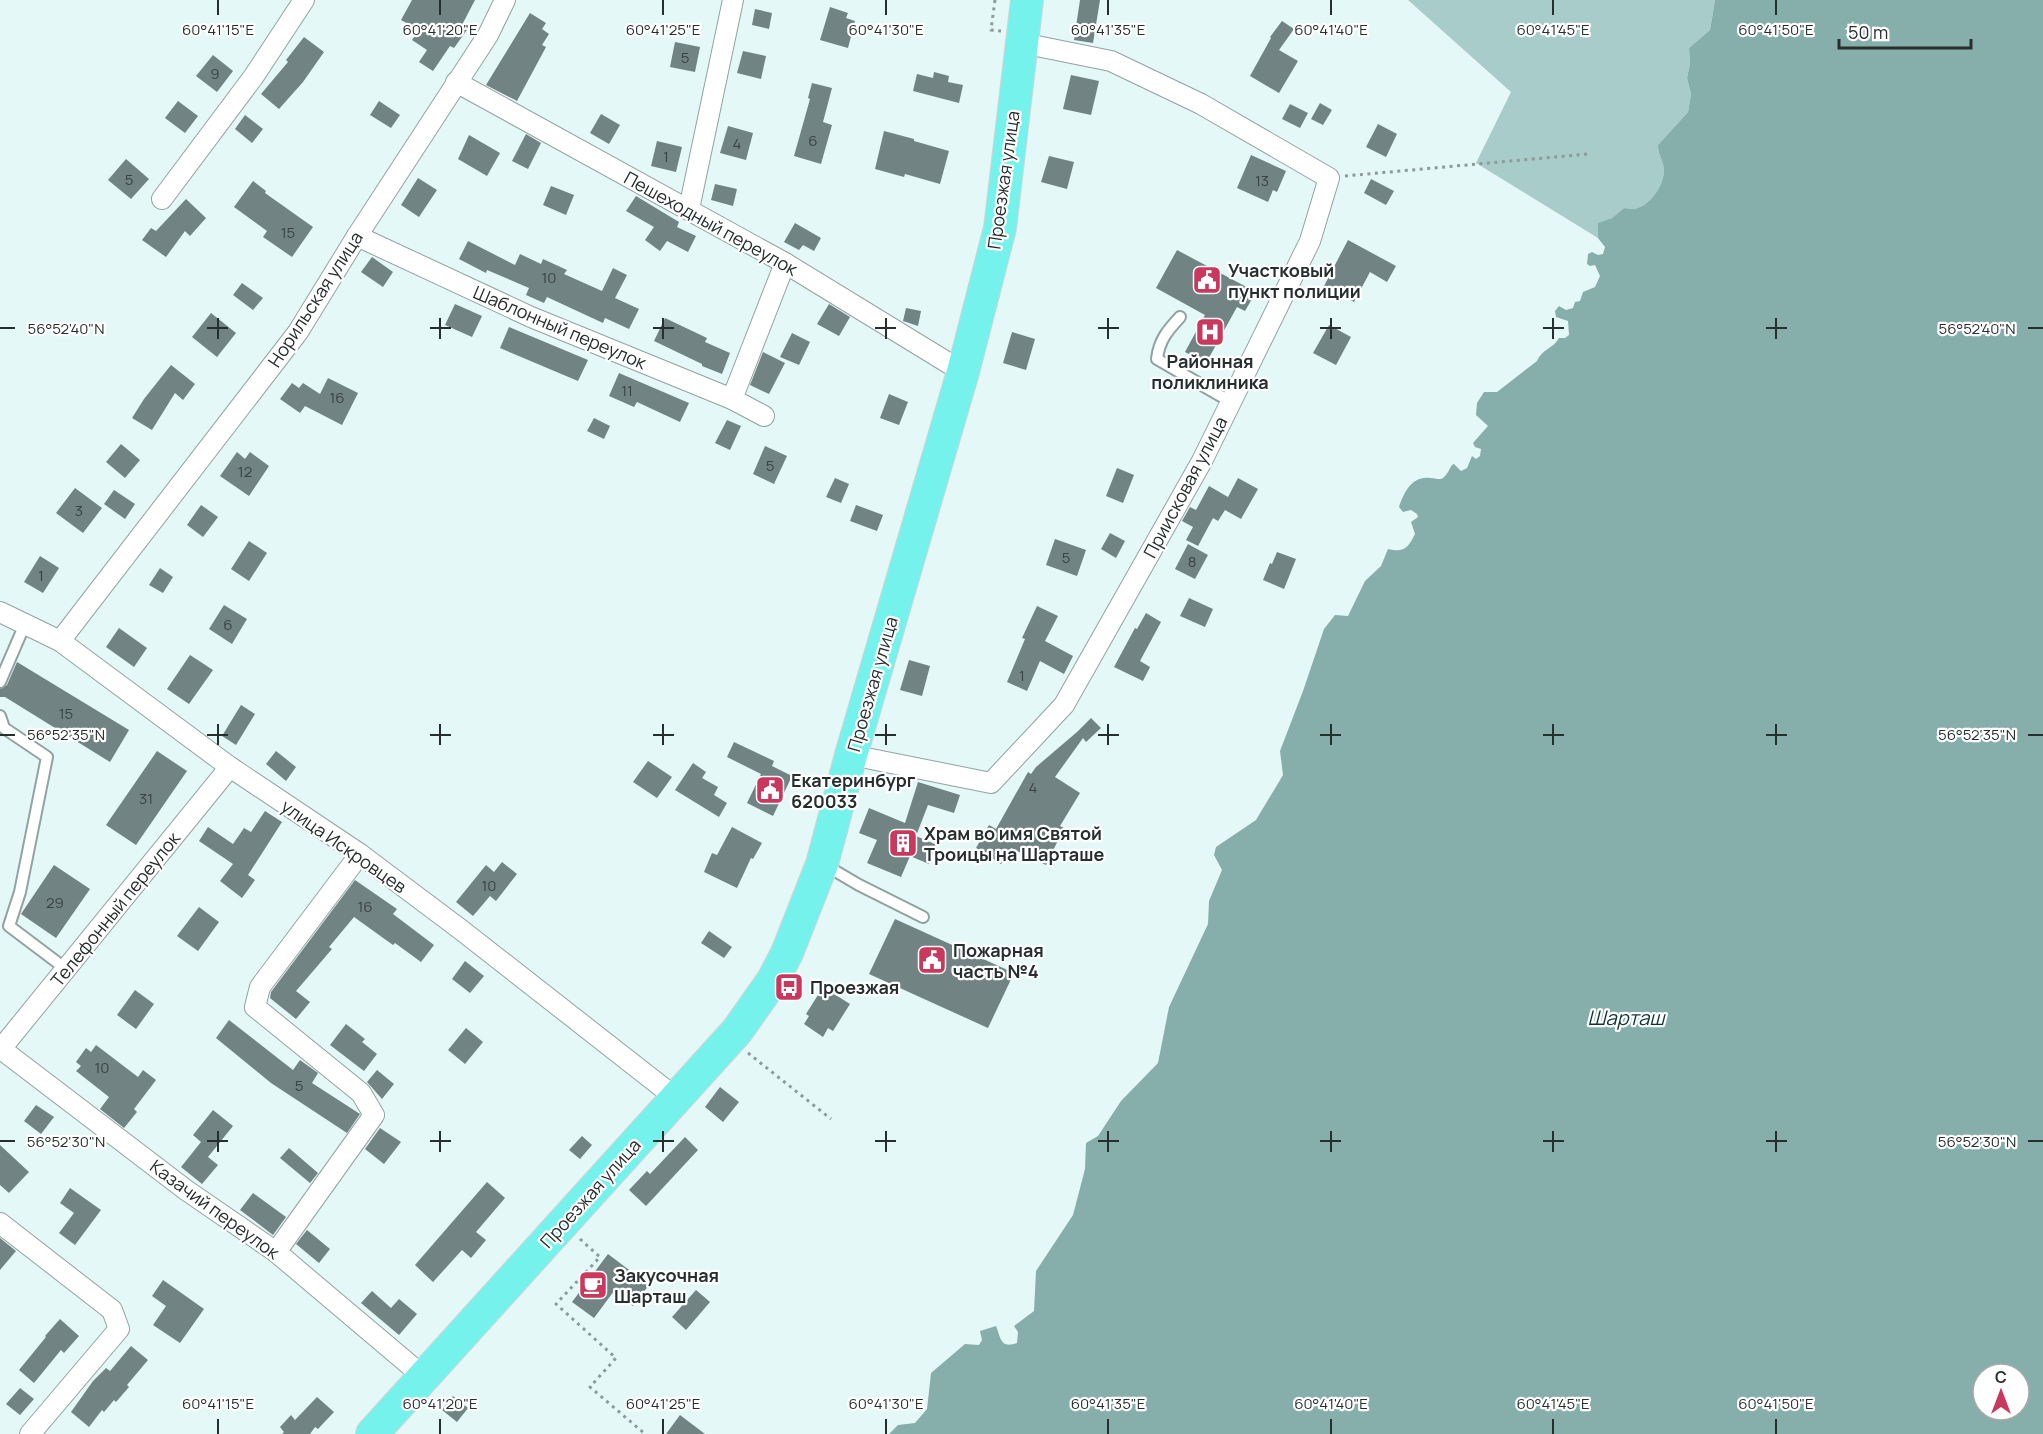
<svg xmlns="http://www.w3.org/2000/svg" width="2043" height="1434" viewBox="0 0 2043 1434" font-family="Manrope,sans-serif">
<rect width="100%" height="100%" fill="#e4f8f7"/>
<path fill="#a8ccc9" d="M1408 0H1715L1710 30 1689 48 1690 63 1687 78 1691 94 1688 112 1658 145C1658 153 1661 157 1663 164 1668 181 1651 206 1634 209 1631 209 1627 208 1624 208L1612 218 1599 223 1598 238 1476 163 1511 92Z"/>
<path fill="#86aeab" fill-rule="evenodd" d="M1715 0H2043V1434H889L898 1425 915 1423 927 1409 931 1373 965 1344 979 1345 982 1340 980 1331 996 1326C1001 1338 1000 1349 1017 1343L1018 1332 1014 1326 1034 1311 1036 1271 1073 1215 1085 1169 1086 1143 1098 1136 1121 1101 1158 1063 1169 1007 1208 924 1209 901 1222 870 1214 855 1216 847 1256 820 1283 775 1280 751 1303 691 1324 629 1335 615 1348 616 1365 581 1381 566 1388 549C1404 553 1408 548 1415 534L1411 522 1418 517 1417 514 1411 510 1403 512 1399 507C1404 492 1412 475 1431 478 1435 478 1440 481 1444 477 1447 475 1450 468 1452 465L1454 464 1461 471 1467 468 1472 456 1476 459 1480 456 1481 449 1475 447 1473 443 1488 426 1476 415 1477 403 1484 392H1497L1537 361C1542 349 1554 348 1559 338H1565L1569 335 1568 321 1556 317 1555 311 1559 306 1566 310 1573 308 1575 302 1580 301 1583 292 1595 287 1600 276 1595 265 1590 266 1587 264 1588 254 1592 252 1598 255 1603 254 1605 247 1598 238V223L1612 218 1624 208C1627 208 1631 209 1634 209 1651 206 1668 181 1663 164 1661 157 1658 153 1658 145L1688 112 1691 94 1687 78 1690 63 1689 48 1710 30ZM1983 1374H2019V1410H1983Z"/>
<g fill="#718382">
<polygon points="412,0 475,0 463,23 469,27 454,48 450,46 433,71 419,62 427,50 412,40 419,30 401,20"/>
<polygon points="1080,0 1100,0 1093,43 1074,40"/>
<polygon points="830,7 848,13 846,18 855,21 848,48 820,40"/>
<polygon points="755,9 772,13 769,29 752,25"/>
<polygon points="530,13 546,23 542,29 549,34 542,45 546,47 517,101 486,85"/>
<polygon points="1282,21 1294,29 1279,50 1298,61 1279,93 1250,76 1271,38 1270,37"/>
<polygon points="304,37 324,52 303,82 279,109 261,94 288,62 286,60"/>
<polygon points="675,42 700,47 695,72 670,67"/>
<polygon points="743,51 766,56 761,79 737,73"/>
<polygon points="213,55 233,71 217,92 196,76"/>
<polygon points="934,72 949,76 948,82 963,85 959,103 913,91 917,74 933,78"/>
<polygon points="1071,75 1099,81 1091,115 1063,109"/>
<polygon points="812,83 832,88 823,122 832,125 821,164 794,156 810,99 808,98"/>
<polygon points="178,101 198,116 185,133 165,118"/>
<polygon points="379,101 400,115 391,128 370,115"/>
<polygon points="1320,103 1332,110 1323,125 1311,119"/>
<polygon points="1290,104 1308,113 1300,128 1282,119"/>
<polygon points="601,114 620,125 609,144 590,133"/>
<polygon points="245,115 263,129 252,143 235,129"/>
<polygon points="1378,124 1397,134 1386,157 1366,147"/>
<polygon points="728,126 753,133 746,160 720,153"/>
<polygon points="884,131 914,139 914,141 949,151 940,184 905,174 904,177 875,169"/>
<polygon points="526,134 541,143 528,169 512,161"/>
<polygon points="469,135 500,153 487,176 458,159"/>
<polygon points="657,141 682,147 676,172 651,166"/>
<polygon points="1251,155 1286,171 1277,192 1273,190 1268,202 1237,188"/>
<polygon points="1049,156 1074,162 1067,189 1041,182"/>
<polygon points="126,159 149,179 131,199 108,180"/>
<polygon points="418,178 437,190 419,217 401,205"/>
<polygon points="1371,179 1394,191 1386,205 1364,193"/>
<polygon points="253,181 266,191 265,193 313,227 292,257 263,237 267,231 234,207"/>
<polygon points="715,184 737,189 733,206 711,200"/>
<polygon points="551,186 574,195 566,215 543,205"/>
<polygon points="636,196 679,222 677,227 696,236 688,252 667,241 660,251 645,240 654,227 626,211"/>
<polygon points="186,199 206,218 190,236 185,231 166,257 142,240 151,228 156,231"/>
<polygon points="795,223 821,238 814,251 803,245 799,250 784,242"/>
<polygon points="1348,240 1396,266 1387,282 1370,272 1354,302 1324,286"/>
<polygon points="468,241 515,265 520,254 541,264 543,259 567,270 564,274 602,291 613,268 627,275 615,298 639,309 629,329 605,318 603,323 547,297 544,303 526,295 529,288 487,270 486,273 459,259"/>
<polygon points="1177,250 1256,292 1245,311 1237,307 1206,363 1185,352 1205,315 1156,288"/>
<polygon points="372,257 393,272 383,287 361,272"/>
<polygon points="242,283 263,298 253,310 233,295"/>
<polygon points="455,304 482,316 472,337 445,325"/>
<polygon points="829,304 850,317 839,336 817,324"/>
<polygon points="906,308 921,311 918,326 903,321"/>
<polygon points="211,313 236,333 217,357 192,337"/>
<polygon points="665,318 707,338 705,342 730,353 722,374 702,366 702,364 654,341"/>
<polygon points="1329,325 1351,337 1336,365 1313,353"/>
<polygon points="509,327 588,360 578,381 500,348"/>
<polygon points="1012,332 1035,339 1026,370 1003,363"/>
<polygon points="792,333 810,342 799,365 780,357"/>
<polygon points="763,352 785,363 769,394 750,385"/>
<polygon points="171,365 195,384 183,400 175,393 152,430 132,418 144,399"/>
<polygon points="619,373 689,403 680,422 637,402 634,407 609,396"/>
<polygon points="328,378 358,393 342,425 305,406 300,413 280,399 292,383 299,388 303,383 320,394"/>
<polygon points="889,394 908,402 899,425 880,418"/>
<polygon points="594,418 610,426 604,439 587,431"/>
<polygon points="727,420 741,426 730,450 715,443"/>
<polygon points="121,444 140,460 125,478 106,462"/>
<polygon points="765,446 787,456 774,484 753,474"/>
<polygon points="237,452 245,459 250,452 269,466 249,496 220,476"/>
<polygon points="1117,468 1134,475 1123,503 1106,496"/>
<polygon points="835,478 849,484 841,503 826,497"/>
<polygon points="1238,478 1258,489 1241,519 1225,510 1218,521 1213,518 1198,546 1186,540 1193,527 1182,521 1190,507 1196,510 1209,486 1228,497"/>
<polygon points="75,488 102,508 83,533 56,513"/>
<polygon points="114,490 135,504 125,519 104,504"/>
<polygon points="201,505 218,517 203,537 187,525"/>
<polygon points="856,505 883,515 877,531 850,521"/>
<polygon points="1110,533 1125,541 1116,558 1101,549"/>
<polygon points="1055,539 1086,550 1077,576 1046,565"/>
<polygon points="249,541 267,553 249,581 231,569"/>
<polygon points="1188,544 1208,555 1195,579 1175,569"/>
<polygon points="1277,552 1296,559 1284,589 1263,580 1270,563 1272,564"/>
<polygon points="40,556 59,568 43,593 24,582"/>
<polygon points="160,568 173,577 163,593 149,585"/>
<polygon points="1189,598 1213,609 1205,627 1180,616"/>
<polygon points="224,605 247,619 232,644 209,629"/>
<polygon points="1037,606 1058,616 1045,641 1073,656 1064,674 1040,661 1027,691 1007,682 1025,639 1022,638"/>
<polygon points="1146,613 1161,622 1140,661 1150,667 1143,681 1114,667 1135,628 1137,629"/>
<polygon points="119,628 147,648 134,667 106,647"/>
<polygon points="190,655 213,670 189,704 167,689"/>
<polygon points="909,660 930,666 922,696 900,690"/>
<polygon points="17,662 129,730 110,762 5,697 0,697 0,689 7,685"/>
<polygon points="241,705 255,714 236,745 222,736"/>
<polygon points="1091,718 1101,728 1086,742 1083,738 1055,777 1080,793 1060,826 1064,828 1046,865 1011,848 1001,864 976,848 989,825 996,829 1028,772 1031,774 1036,767 1077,732"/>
<polygon points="734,742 774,761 772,766 792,776 773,816 747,803 761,774 727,757"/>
<polygon points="157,751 187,771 136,845 106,825"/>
<polygon points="276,751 296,767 286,781 266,764"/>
<polygon points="648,761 672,777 657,798 633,782"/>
<polygon points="693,763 706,772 702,778 718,787 714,795 727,803 719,817 675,790"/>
<polygon points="918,782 960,795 954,813 928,805 916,836 937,845 929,864 910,856 901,877 867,863 877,840 859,833 869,808 905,823"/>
<polygon points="265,811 282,822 248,875 255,880 242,898 220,881 233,864 199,841 208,827 233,844 244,828 251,832"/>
<polygon points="732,827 762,843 753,859 751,858 737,888 704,872 712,853 717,855"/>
<polygon points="502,862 517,874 496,901 490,896 473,916 456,902 486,865 494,872"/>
<polygon points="54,865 90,889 56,938 21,914"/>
<polygon points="355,880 397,909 393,914 434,945 421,962 395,943 393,945 354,917 329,947 332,949 296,991 310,1002 296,1019 270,998 271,992"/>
<polygon points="199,907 219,922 198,951 177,936"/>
<polygon points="895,919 1014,973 988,1028 869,974"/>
<polygon points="709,931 732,947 724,958 701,943"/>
<polygon points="465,961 484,976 470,993 452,979"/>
<polygon points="823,987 850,1004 833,1031 828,1028 823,1037 804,1024 809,1016 806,1014"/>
<polygon points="135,990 154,1004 136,1029 117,1015"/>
<polygon points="229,1020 293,1070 300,1060 318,1073 312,1083 360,1114 347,1133 271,1083 216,1038"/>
<polygon points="346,1024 365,1039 362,1042 377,1054 364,1071 330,1045"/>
<polygon points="466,1028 483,1042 465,1064 448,1050"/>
<polygon points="96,1045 138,1077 143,1070 156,1080 134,1109 137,1112 124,1128 100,1109 109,1097 76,1071 81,1066 76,1062 86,1048 91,1052"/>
<polygon points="377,1070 394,1084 382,1099 367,1082"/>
<polygon points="720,1087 739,1102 723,1122 705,1107"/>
<polygon points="36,1105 54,1117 41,1134 24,1121"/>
<polygon points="213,1110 233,1126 208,1157 218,1165 202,1184 181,1167 201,1142 193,1135"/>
<polygon points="380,1128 401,1142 384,1164 365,1149"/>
<polygon points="582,1136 592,1145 580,1159 569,1150"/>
<polygon points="685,1137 698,1150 646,1206 629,1190 647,1171 650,1174"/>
<polygon points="0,1145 29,1172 9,1193 0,1185"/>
<polygon points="289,1148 318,1173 310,1183 280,1158"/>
<polygon points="487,1182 505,1198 476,1232 486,1240 471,1258 462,1250 433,1282 415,1265"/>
<polygon points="70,1188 101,1210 75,1245 59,1233 74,1213 60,1203"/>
<polygon points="253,1193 286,1217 273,1235 240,1210"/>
<polygon points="307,1230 330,1249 319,1263 296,1244"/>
<polygon points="0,1238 16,1251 0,1270"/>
<polygon points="608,1254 649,1285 633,1306 614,1291 594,1318 572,1302"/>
<polygon points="163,1280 204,1309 180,1343 153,1325 166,1306 152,1296"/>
<polygon points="696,1290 710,1302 686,1330 672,1317"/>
<polygon points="372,1291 391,1308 399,1299 417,1314 399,1335 361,1303"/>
<polygon points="60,1319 79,1336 64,1353 61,1350 34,1383 19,1370 46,1337 45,1336"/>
<polygon points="131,1346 148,1360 127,1385 129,1387 116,1402 114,1400 104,1412 102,1410 89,1427 71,1412 93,1381 106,1368 110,1371"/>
<polygon points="20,1388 34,1399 20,1415 6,1404"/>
<polygon points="453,1396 468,1408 457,1422 442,1410"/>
<polygon points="317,1397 334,1412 318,1429 315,1427 310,1434 282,1434 284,1432 280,1427 291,1415 295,1420"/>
<polygon points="680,1415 705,1434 666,1434"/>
</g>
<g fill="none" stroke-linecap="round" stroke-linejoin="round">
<g stroke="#90a3a2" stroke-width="14">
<g id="service">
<path d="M1180 317C1168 330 1159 340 1157 359L1231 402"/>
<polyline points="0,682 25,624"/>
<polyline points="0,716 4,728 47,757 20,892 9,926 66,969"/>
<polyline points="825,865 859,885 923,917"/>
</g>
</g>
<g stroke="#90a3a2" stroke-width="22">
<g id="minor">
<polyline points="456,82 785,263 963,372"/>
<polyline points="162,199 254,76 304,0"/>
<polyline points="689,209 733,0"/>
<polyline points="357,236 531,317 732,399 764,416"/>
<polyline points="732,399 785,263"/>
<polyline points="0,612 60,641 230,767 360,854 460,929 676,1098"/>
<polyline points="60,641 298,332 357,236 488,35 505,0"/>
<polyline points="851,755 991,783 1064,705 1202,461 1310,241 1329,178 1201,104 1111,61 1022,43"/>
<polyline points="1,1049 186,1190 276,1252 424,1377"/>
<polyline points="0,1050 230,767"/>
<polyline points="0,1223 112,1310 119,1329 30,1434"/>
<polyline points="276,1252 374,1115 361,1093 255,1007 260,987 360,854"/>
</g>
</g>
<g stroke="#d4d5d5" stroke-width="34">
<polyline id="primary" points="372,1434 737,1031 773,980 787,953 822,864 851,755 963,372 1000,228 1027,0"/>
</g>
<g stroke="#8d9b9a" stroke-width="3" stroke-dasharray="3 4.5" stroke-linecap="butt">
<polyline points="995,0 991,30 1001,31"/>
<polyline points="1345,176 1588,154"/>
<polyline points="748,1053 831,1119"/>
<polyline points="580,1239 600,1257 556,1304 616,1358 590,1387 645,1434"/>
</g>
<use href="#service" stroke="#fff" stroke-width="10"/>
<use href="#minor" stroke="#fff" stroke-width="20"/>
<use href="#primary" stroke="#76f2ed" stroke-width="32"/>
</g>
<path fill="none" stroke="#272e2e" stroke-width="2" d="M218 0V15M440 0V15M663 0V15M886 0V15M1108 0V15M1331 0V15M1553 0V15M1776 0V15M218 318V339M440 318V339M663 318V339M886 318V339M1108 318V339M1331 318V339M1553 318V339M1776 318V339M0 328H15M207 328H228M430 328H451M653 328H674M875 328H896M1098 328H1119M1320 328H1341M1543 328H1564M1766 328H1787M2028 328H2043M218 724V745M440 724V745M663 724V745M886 724V745M1108 724V745M1331 724V745M1553 724V745M1776 724V745M0 735H15M207 735H228M430 735H451M653 735H674M875 735H896M1098 735H1119M1320 735H1341M1543 735H1564M1766 735H1787M2028 735H2043M218 1131V1152M440 1131V1152M663 1131V1152M886 1131V1152M1108 1131V1152M1331 1131V1152M1553 1131V1152M1776 1131V1152M0 1141H15M207 1141H228M430 1141H451M653 1141H674M875 1141H896M1098 1141H1119M1320 1141H1341M1543 1141H1564M1766 1141H1787M2028 1141H2043M218 1419V1434M440 1419V1434M663 1419V1434M886 1419V1434M1108 1419V1434M1331 1419V1434M1553 1419V1434M1776 1419V1434"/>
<defs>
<g id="civic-square" transform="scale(1.5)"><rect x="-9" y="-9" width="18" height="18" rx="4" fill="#c8395d" stroke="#fff"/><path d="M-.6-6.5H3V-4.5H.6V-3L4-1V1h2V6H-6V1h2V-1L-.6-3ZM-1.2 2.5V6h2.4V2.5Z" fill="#fff"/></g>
<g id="hospital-square" transform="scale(1.5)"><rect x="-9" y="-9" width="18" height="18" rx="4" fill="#c8395d" stroke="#fff"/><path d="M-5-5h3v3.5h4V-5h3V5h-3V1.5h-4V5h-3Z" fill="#fff"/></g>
<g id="building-square" transform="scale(1.5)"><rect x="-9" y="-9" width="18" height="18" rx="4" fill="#c8395d" stroke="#fff"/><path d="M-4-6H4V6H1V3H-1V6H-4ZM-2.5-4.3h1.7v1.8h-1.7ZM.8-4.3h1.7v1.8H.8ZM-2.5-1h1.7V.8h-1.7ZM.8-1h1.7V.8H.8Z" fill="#fff"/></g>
<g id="bus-square" transform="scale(1.5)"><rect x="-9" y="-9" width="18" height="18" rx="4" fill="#c8395d" stroke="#fff"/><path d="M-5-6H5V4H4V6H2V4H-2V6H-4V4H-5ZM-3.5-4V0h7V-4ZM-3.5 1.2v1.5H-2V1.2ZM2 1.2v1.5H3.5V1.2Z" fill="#fff"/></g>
<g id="cafe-square" transform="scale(1.5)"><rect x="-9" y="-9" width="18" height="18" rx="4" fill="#c8395d" stroke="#fff"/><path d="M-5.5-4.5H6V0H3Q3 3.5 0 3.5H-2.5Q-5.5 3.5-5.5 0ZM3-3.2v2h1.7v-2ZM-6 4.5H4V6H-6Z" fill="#fff"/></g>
</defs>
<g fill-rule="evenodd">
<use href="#civic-square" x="1207" y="280"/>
<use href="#hospital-square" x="1210" y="332"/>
<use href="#civic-square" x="770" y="790"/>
<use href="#building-square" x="903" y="843"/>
<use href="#civic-square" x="932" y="960"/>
<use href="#bus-square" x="789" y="987"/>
<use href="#cafe-square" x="593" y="1285"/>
</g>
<g text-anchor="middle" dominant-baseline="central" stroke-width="4.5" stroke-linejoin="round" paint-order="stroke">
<g font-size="15" fill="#3a4343">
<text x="685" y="57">5</text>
<text x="215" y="73">9</text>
<text x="813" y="140">6</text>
<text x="737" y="143">4</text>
<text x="666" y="156">1</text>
<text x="129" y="179">5</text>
<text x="1262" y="180">13</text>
<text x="288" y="232">15</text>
<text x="549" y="277">10</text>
<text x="627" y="390">11</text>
<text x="337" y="397">16</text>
<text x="770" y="465">5</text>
<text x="245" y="471">12</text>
<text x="79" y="510">3</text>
<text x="1066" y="557">5</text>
<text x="1192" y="561">8</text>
<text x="41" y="575">1</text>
<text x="228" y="624">6</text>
<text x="1022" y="675">1</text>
<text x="66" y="713">15</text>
<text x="1033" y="787">4</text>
<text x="146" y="798">31</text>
<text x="489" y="885">10</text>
<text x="55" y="902">29</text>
<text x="365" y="906">16</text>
<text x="102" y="1067">10</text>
<text x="299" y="1085">5</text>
</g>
<g font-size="18" fill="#272e2e" stroke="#fff">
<text transform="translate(1003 180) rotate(-82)">Проезжая улица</text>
<text transform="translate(711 223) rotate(29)">Пешеходный переулок</text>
<text transform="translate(315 299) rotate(-57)">Норильская улица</text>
<text transform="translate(560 327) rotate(23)">Шаблонный переулок</text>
<text transform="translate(1185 487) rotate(-62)">Приисковая улица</text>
<text transform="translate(872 684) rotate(-74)">Проезжая улица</text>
<text transform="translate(344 846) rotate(35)">улица Искровцев</text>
<text transform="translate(115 909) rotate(-51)">Телефонный переулок</text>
<text transform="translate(590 1193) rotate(-48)">Проезжая улица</text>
<text transform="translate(215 1209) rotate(36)">Казачий переулок</text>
</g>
<g font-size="18" font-weight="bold" fill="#272e2e" stroke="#fff" text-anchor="start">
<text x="1228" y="270">Участковый<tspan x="1228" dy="21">пункт полиции</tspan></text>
<text x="1210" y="361" text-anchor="middle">Районная<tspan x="1210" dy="21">поликлиника</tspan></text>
<text x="791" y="780">Екатеринбург<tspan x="791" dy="21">620033</tspan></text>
<text x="924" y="833">Храм во имя Святой<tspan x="924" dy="21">Троицы на Шарташе</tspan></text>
<text x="953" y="950">Пожарная<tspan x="953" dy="21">часть №4</tspan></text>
<text x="810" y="987">Проезжая</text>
<text x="614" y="1275">Закусочная<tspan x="614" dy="21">Шарташ</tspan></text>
</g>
<g font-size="20" font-style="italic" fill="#0d3533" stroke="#fff">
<text x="1626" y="1017">Шарташ</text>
</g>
</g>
<g font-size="15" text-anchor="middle" fill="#272e2e" stroke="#fff" stroke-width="4.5" stroke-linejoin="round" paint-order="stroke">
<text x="218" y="35">60°41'15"E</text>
<text x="440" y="35">60°41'20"E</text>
<text x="663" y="35">60°41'25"E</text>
<text x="886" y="35">60°41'30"E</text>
<text x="1108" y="35">60°41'35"E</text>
<text x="1331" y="35">60°41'40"E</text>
<text x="1553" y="35">60°41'45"E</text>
<text x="1776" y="35">60°41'50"E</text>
<text x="66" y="334">56°52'40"N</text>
<text x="1977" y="334">56°52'40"N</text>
<text x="66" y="740">56°52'35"N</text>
<text x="1977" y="740">56°52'35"N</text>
<text x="66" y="1147">56°52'30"N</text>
<text x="1977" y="1147">56°52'30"N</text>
<text x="218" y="1409">60°41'15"E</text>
<text x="440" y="1409">60°41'20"E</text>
<text x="663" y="1409">60°41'25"E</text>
<text x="886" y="1409">60°41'30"E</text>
<text x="1108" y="1409">60°41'35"E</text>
<text x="1331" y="1409">60°41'40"E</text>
<text x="1553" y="1409">60°41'45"E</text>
<text x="1776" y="1409">60°41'50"E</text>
</g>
<g transform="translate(2001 1392)"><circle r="28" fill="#ffffff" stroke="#a9abab" stroke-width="1.5"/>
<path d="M0-4.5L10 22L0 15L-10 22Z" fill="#c8395d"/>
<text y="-9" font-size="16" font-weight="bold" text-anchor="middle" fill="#272e2e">С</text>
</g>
<path d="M1839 39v9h132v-9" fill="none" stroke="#272e2e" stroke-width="3"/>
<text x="1848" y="39" font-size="18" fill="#272e2e" stroke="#ffffff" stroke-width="4.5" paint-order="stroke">50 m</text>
</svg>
